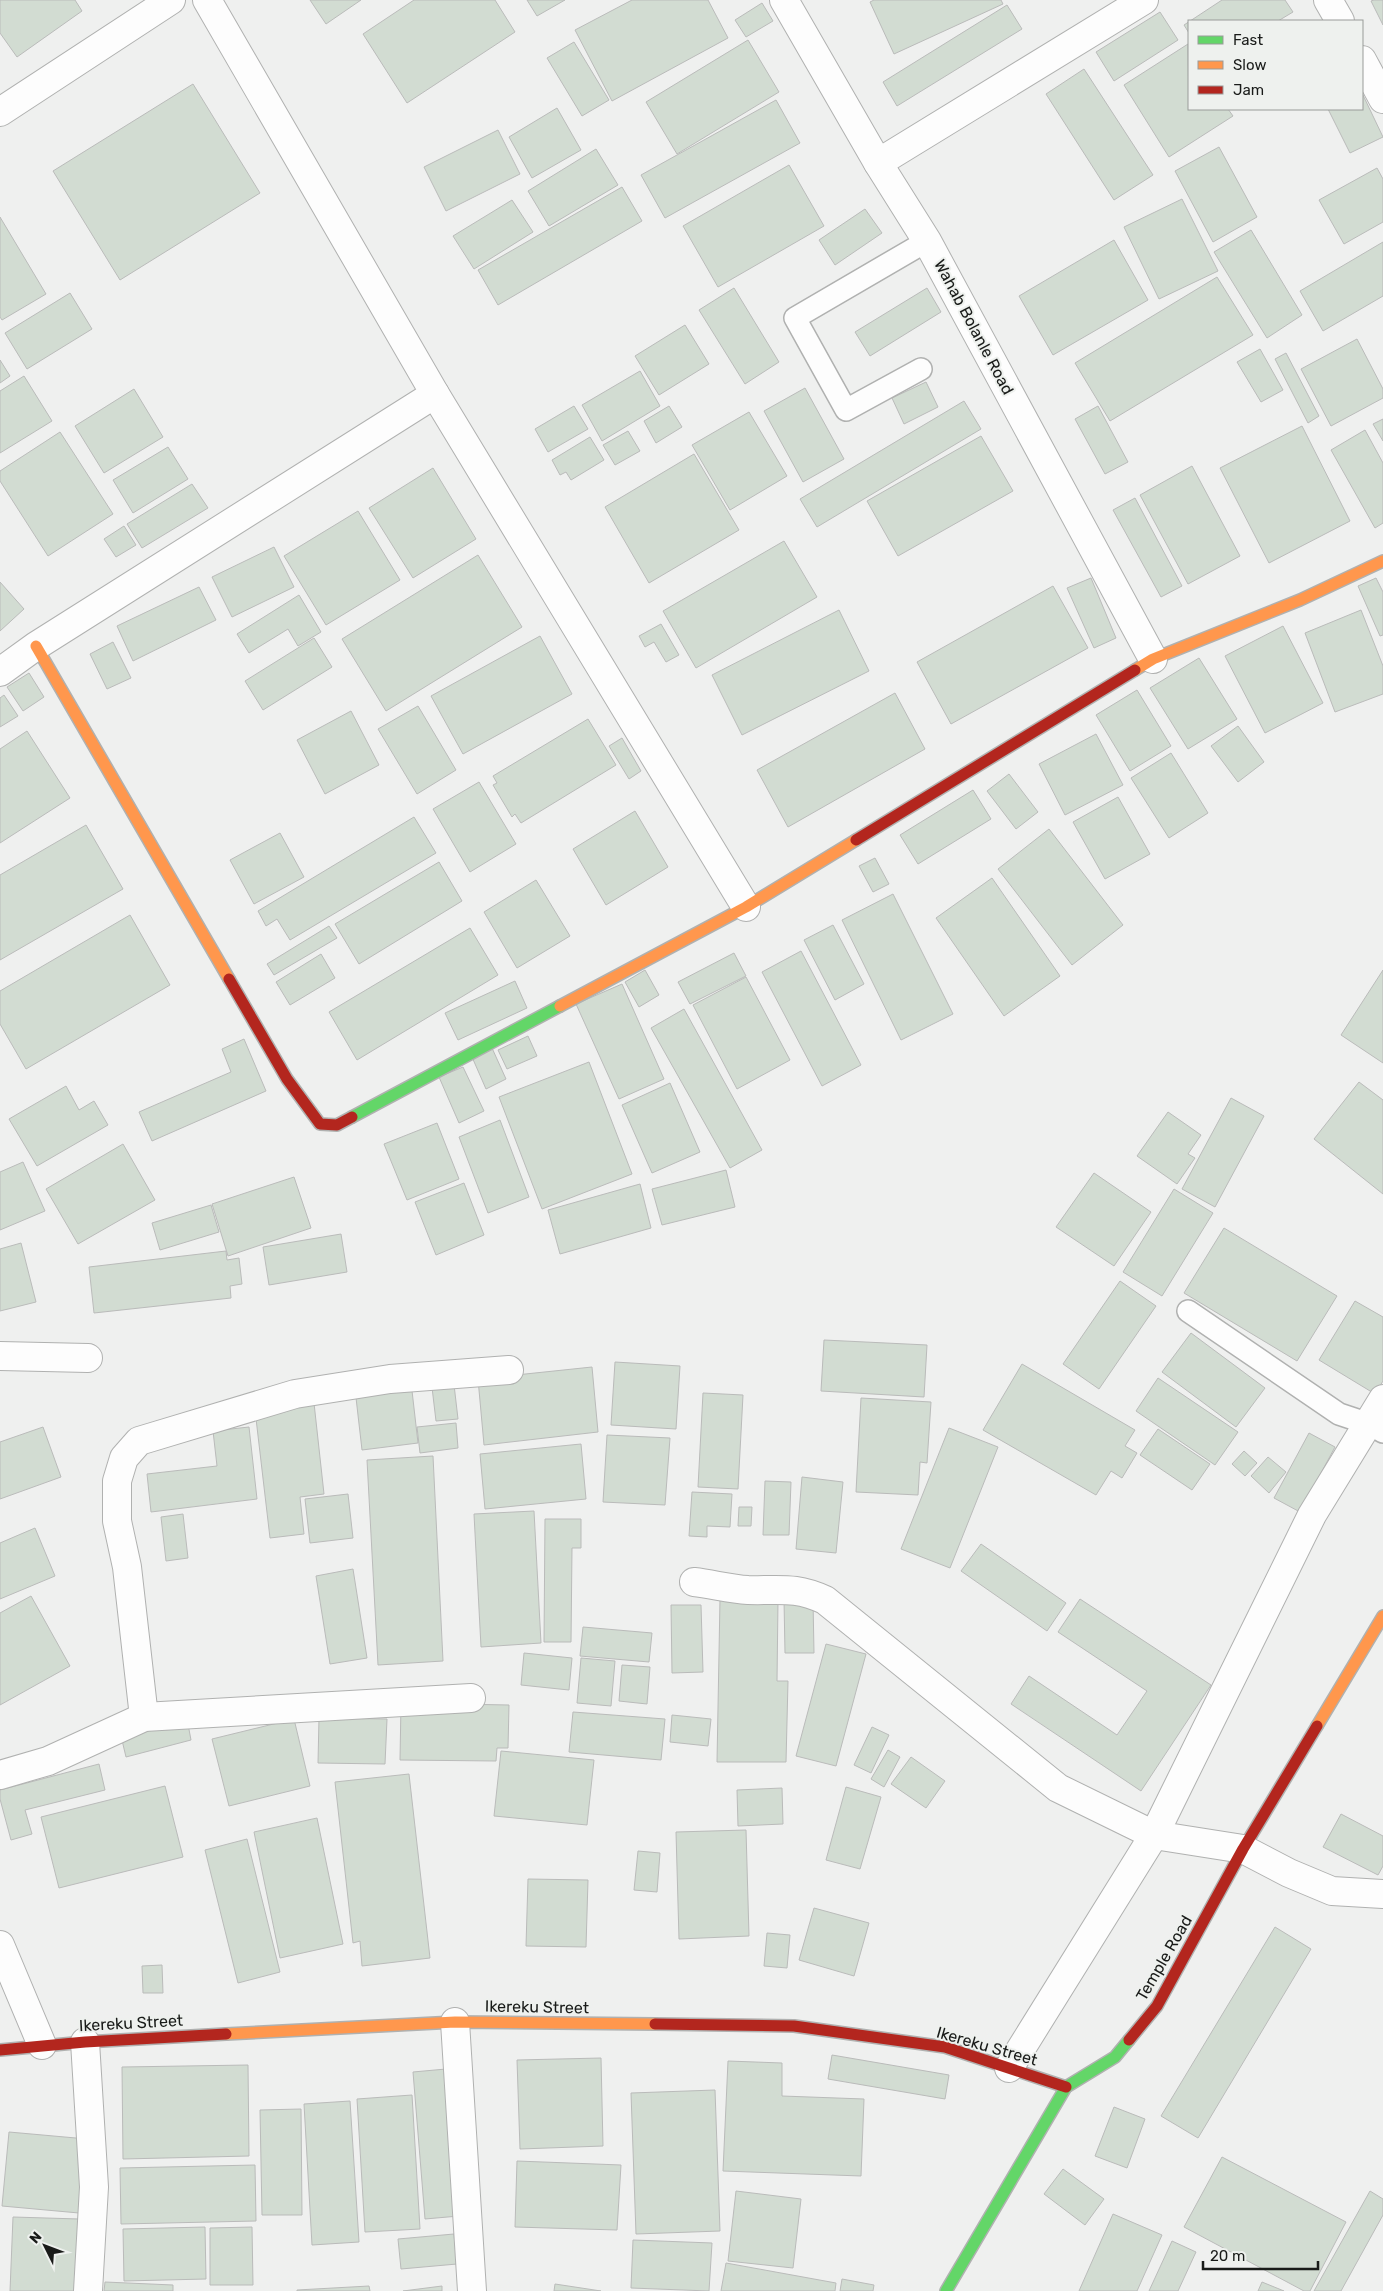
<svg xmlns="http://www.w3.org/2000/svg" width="1383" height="2291" viewBox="0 0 1383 2291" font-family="Rubik,sans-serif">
<rect width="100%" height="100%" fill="#eff0ef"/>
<g fill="#d2dcd2" stroke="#babbba">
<polygon points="0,0 75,0 82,11 17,57 0,33"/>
<polygon points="310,0 361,0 326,24"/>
<polygon points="414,0 495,0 515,32 407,103 363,34"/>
<polygon points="527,0 565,0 537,16"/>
<polygon points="632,0 708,0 728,38 612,101 575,30"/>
<polygon points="874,0 1001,0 1003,4 894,54 870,2"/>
<polygon points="1222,0 1285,0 1293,12 1278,21 1189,21 1189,33 1184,25"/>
<polygon points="1374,0 1383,0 1383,25 1371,1"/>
<polygon points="762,3 773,21 746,37 735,20"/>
<polygon points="1007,5 1022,29 897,106 883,82"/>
<polygon points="1160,12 1178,40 1114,81 1096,52"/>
<polygon points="748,40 779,92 677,154 646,102"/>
<polygon points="574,42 609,100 582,116 547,58"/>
<polygon points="1188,44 1189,109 1228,109 1233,116 1169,157 1124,85"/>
<polygon points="1084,69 1153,175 1114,200 1046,94"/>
<polygon points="193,84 260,193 120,280 53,171"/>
<polygon points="1362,93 1383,137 1350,153 1328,109 1362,109"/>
<polygon points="776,100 800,143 665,218 641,175"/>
<polygon points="557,108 581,150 532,178 509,137"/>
<polygon points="498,130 520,174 446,211 424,167"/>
<polygon points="1219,147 1257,217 1213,242 1175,171"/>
<polygon points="596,149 618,185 549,226 528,191"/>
<polygon points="789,165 824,226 718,287 683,226"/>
<polygon points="1377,168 1383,179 1383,222 1344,244 1319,200"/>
<polygon points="622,187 642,221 498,305 478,270"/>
<polygon points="1182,199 1218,271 1159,299 1124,227"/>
<polygon points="512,200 533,232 474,269 453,236"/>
<polygon points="865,209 882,233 835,265 819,240"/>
<polygon points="0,217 46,294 2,320 0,317"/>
<polygon points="1251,230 1302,315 1267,338 1214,252"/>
<polygon points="1114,240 1148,300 1053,355 1019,296"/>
<polygon points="1383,242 1383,296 1323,331 1300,291"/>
<polygon points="1217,277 1253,335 1110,421 1075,363"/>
<polygon points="734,288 779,362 745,384 699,310"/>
<polygon points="927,288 941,312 870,356 855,332"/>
<polygon points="70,293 92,329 27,369 5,333"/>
<polygon points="685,325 709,364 659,395 635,356"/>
<polygon points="1357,339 1383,389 1383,398 1331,426 1301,369"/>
<polygon points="1260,349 1283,390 1261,402 1237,362"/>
<polygon points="1286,353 1319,416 1308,423 1275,359"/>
<polygon points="0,360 10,376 0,383"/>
<polygon points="640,371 660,406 602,441 582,405"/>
<polygon points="24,376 52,421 0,453 0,391"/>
<polygon points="926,382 938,407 904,424 892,398"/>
<polygon points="805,388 844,459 803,482 764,411"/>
<polygon points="134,389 163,437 104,473 75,426"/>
<polygon points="964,401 981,429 817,527 800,499"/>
<polygon points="574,406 588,429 548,452 535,429"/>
<polygon points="669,406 682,427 656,443 644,421"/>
<polygon points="1098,406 1128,462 1105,474 1075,419"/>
<polygon points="749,412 787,476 730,510 692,445"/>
<polygon points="1383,419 1383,441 1373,424"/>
<polygon points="1302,426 1350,521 1269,563 1220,468"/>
<polygon points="1365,430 1383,463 1383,523 1375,528 1331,450"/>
<polygon points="628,431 640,451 615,465 603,445"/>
<polygon points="60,432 113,514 48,556 0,481 0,471"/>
<polygon points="981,436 1013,491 898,556 867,501"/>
<polygon points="590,437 604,460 571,480 566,472 560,475 552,460"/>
<polygon points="168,447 188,479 133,513 113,480"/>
<polygon points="694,454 739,530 649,583 605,507"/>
<polygon points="1192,466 1240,556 1188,584 1140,495"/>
<polygon points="433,468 476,539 413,578 369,508"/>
<polygon points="192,484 208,508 142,548 127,524"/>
<polygon points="1135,498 1182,586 1161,597 1113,510"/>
<polygon points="358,511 400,580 326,625 284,556"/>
<polygon points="124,526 136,545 116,557 104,539"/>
<polygon points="784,541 817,597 696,668 663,611"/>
<polygon points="274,547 294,587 232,617 212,577"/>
<polygon points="478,555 522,627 386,711 342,639"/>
<polygon points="1091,578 1116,638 1094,648 1067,588"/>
<polygon points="1376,578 1383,592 1383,635 1380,636 1358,586"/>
<polygon points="0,582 24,609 0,631"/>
<polygon points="1053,586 1088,648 951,724 917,662"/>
<polygon points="199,587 216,620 133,661 117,626"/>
<polygon points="299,595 321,632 298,646 288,629 249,653 237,634"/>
<polygon points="839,610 869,671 742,735 712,675"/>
<polygon points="1361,610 1383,666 1383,694 1335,712 1305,633"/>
<polygon points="661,624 679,655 666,662 654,642 645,647 639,636"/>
<polygon points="1283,626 1323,703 1265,733 1225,656"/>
<polygon points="540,636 572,694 463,754 431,696"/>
<polygon points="314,638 332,667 263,710 245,681"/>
<polygon points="113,642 131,678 107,689 90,654"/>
<polygon points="1199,658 1237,719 1188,749 1150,688"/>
<polygon points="29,673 44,697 23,711 7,687"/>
<polygon points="1137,690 1171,746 1130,771 1096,715"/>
<polygon points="895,693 925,749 788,827 757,770"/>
<polygon points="4,695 18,716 0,727 0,698"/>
<polygon points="418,706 456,770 417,794 378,729"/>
<polygon points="351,711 379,765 325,794 297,740"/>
<polygon points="588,719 616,765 521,823 515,814 512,817 493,785 497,783 493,776"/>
<polygon points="1238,726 1264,762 1238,782 1211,746"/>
<polygon points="27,731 70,798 0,843 0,749"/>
<polygon points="1096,734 1123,785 1065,815 1039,764"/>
<polygon points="622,738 641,771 629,779 609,746"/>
<polygon points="1171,753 1208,813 1169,838 1131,778"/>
<polygon points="1009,774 1038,812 1016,829 987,791"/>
<polygon points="479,782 516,844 470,872 433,809"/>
<polygon points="973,790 991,819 918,864 900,835"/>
<polygon points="1118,797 1150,854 1105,879 1073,822"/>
<polygon points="635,811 668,867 606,905 573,849"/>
<polygon points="414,817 436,853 290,940 277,919 266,926 258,911"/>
<polygon points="86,825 123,889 0,960 0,875"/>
<polygon points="1049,829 1123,925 1072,965 998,869"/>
<polygon points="280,833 304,877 254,904 230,860"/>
<polygon points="875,858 889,884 873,892 859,866"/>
<polygon points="439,862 462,901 359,964 335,924"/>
<polygon points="992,878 1060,976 1004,1016 936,918"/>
<polygon points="536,880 570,936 517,968 484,912"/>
<polygon points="893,894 953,1014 901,1040 842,920"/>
<polygon points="130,915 170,985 26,1069 0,1024 0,991"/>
<polygon points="833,925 864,984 835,1000 804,940"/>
<polygon points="329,926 337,938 274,975 267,964"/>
<polygon points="470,928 498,975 357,1060 329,1012"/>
<polygon points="801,951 861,1065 822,1086 762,972"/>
<polygon points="734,953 746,976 690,1004 678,982"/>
<polygon points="321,954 335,978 290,1005 276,982"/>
<polygon points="645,970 659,995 639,1007 625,982"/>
<polygon points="1383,970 1383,1063 1341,1035"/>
<polygon points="746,977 790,1060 737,1089 693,1005"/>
<polygon points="515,981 527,1008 458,1040 445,1013"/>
<polygon points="622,984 664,1079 619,1099 576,1004"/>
<polygon points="684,1009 762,1150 730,1168 651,1028"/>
<polygon points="528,1036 537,1056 507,1069 498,1050"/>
<polygon points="244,1039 266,1091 152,1141 139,1112 231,1072 222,1049"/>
<polygon points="492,1048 506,1079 486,1089 472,1057"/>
<polygon points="589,1062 632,1174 542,1209 499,1097"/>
<polygon points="463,1067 484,1111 459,1123 439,1077"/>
<polygon points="1359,1082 1383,1100 1383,1194 1314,1139"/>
<polygon points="670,1083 700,1152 652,1173 622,1105"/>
<polygon points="66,1086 79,1110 94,1101 108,1125 37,1166 9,1119"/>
<polygon points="1231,1098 1264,1116 1215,1207 1182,1189"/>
<polygon points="1168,1112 1201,1135 1188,1154 1195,1158 1177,1184 1137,1156"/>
<polygon points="500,1120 529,1197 488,1213 459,1137"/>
<polygon points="437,1123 459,1179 407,1200 384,1144"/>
<polygon points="123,1144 155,1200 78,1244 46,1189"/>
<polygon points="23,1162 45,1211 0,1230 0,1172"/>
<polygon points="726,1170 735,1207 662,1225 652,1189"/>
<polygon points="1094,1173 1151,1212 1114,1266 1056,1227"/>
<polygon points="294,1177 311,1228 228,1256 212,1204"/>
<polygon points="464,1183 484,1235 436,1255 415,1202"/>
<polygon points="640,1184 651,1228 560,1254 548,1210"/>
<polygon points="1174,1189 1213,1213 1162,1296 1123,1272"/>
<polygon points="211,1205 219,1232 160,1250 152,1223"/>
<polygon points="1224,1228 1337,1296 1297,1361 1184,1293"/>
<polygon points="341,1234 347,1272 269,1285 263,1247"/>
<polygon points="21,1243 36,1302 0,1311 0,1249"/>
<polygon points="226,1251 227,1260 239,1258 242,1284 230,1286 231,1298 94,1313 89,1267"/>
<polygon points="1120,1281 1156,1306 1099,1389 1063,1364"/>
<polygon points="1355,1301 1383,1317 1383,1381 1375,1394 1319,1360"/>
<polygon points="1191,1333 1265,1388 1236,1427 1162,1372"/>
<polygon points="824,1340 927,1345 924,1397 821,1391"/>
<polygon points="615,1362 680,1366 676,1429 611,1425"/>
<polygon points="1022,1364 1135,1430 1125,1446 1137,1453 1122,1478 1111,1471 1096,1495 983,1430"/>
<polygon points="592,1367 598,1432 484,1445 478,1379"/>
<polygon points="453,1376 458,1419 436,1421 431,1379"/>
<polygon points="1158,1378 1238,1432 1215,1465 1136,1411"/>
<polygon points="411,1382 418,1443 362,1450 355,1389"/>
<polygon points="703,1393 743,1395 738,1489 698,1487"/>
<polygon points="861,1398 931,1402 927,1463 920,1462 918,1495 856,1492"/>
<polygon points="314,1403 324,1494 300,1497 304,1534 270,1538 255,1410"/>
<polygon points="456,1423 458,1448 420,1453 417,1427"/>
<polygon points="43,1427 61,1477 0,1499 0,1442"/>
<polygon points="249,1427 257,1499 151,1512 147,1474 217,1466 213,1431"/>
<polygon points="949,1428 998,1447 950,1568 901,1549"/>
<polygon points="1158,1429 1210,1464 1192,1490 1140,1455"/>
<polygon points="1309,1433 1335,1447 1300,1512 1274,1498"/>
<polygon points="607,1435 670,1438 665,1505 603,1502"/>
<polygon points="581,1444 586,1499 485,1509 480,1454"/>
<polygon points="1244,1451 1257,1463 1245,1476 1232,1464"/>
<polygon points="433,1456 443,1661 378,1665 367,1460"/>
<polygon points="1268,1457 1286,1472 1269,1493 1251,1476"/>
<polygon points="802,1477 843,1482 836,1553 796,1549"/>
<polygon points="765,1481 791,1482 789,1535 763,1535"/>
<polygon points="692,1492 732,1494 730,1527 707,1526 707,1537 689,1536"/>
<polygon points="348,1494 353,1538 310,1543 305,1499"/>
<polygon points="739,1507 752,1507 751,1526 738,1526"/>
<polygon points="534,1511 541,1643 481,1647 474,1514"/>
<polygon points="183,1514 188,1558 166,1561 161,1517"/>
<polygon points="545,1519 581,1519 581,1548 572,1548 571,1642 544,1642"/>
<polygon points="35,1528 55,1576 0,1599 0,1543"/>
<polygon points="981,1544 1066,1603 1047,1631 961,1571"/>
<polygon points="353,1569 367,1658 330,1664 316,1576"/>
<polygon points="31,1596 70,1666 0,1705 0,1613"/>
<polygon points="720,1599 778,1600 777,1681 788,1681 786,1762 717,1762"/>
<polygon points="1080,1599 1211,1685 1141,1791 1011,1704 1029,1676 1117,1735 1147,1691 1058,1632"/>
<polygon points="784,1600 813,1600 814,1653 785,1653"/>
<polygon points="671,1605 701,1605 703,1672 672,1673"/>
<polygon points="583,1627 652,1633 649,1662 580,1656"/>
<polygon points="826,1644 866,1654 836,1766 796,1756"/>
<polygon points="524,1653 572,1658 569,1690 521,1685"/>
<polygon points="581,1658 615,1661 611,1706 577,1703"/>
<polygon points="622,1665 650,1667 647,1704 619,1701"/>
<polygon points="401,1703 509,1705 508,1748 497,1748 496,1761 400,1760"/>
<polygon points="573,1712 665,1719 661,1760 569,1752"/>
<polygon points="672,1715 711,1719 708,1746 670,1742"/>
<polygon points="319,1718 387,1719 385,1764 318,1763"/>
<polygon points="187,1719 191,1740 126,1757 121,1736"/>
<polygon points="294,1719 310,1786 229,1806 212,1739"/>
<polygon points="872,1727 889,1735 871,1773 854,1765"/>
<polygon points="888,1750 900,1757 884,1787 871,1779"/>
<polygon points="501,1751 594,1760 587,1825 494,1816"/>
<polygon points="911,1757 945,1781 926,1808 891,1784"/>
<polygon points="99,1764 105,1790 25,1810 32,1834 11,1840 0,1799 0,1790"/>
<polygon points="409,1774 430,1958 362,1966 360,1941 353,1943 335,1782"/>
<polygon points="165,1786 183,1857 59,1888 41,1817"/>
<polygon points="846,1787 881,1797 860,1869 826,1860"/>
<polygon points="782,1788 783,1824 738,1826 737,1790"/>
<polygon points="1341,1814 1383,1836 1383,1866 1378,1875 1323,1847"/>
<polygon points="317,1818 343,1944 280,1958 254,1832"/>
<polygon points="746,1830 749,1936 679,1939 676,1832"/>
<polygon points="247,1839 280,1972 238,1983 205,1850"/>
<polygon points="638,1851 660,1853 657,1892 634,1890"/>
<polygon points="528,1879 588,1880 586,1947 526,1946"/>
<polygon points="814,1908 869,1923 854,1976 799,1960"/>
<polygon points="1275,1927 1311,1949 1198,2138 1161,2116"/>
<polygon points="767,1933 790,1935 787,1968 764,1966"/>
<polygon points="162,1965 163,1993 143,1993 142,1966"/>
<polygon points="832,2055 949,2075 945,2099 828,2079"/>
<polygon points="601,2058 603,2146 520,2149 517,2060"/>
<polygon points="728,2061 782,2063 782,2096 864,2099 861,2176 723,2171"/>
<polygon points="248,2065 249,2156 123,2159 122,2067"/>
<polygon points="446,2069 459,2216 425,2219 413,2072"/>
<polygon points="715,2090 720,2231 636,2234 631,2093"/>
<polygon points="412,2095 420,2229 365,2232 357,2099"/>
<polygon points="350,2101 359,2242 312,2245 304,2104"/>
<polygon points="1114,2107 1145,2119 1127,2168 1095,2156"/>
<polygon points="301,2109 302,2215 262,2215 260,2110"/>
<polygon points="9,2132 87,2139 79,2213 2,2206"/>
<polygon points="1222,2157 1346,2222 1310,2291 1304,2291 1184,2227"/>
<polygon points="517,2161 621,2165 617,2230 515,2227"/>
<polygon points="255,2165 256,2221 121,2224 120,2168"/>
<polygon points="1063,2169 1104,2199 1085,2225 1044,2194"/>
<polygon points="736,2191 801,2199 793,2268 728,2261"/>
<polygon points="1370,2191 1383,2199 1383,2215 1341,2291 1314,2291"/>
<polygon points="1113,2214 1162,2235 1137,2291 1079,2291"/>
<polygon points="13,2217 79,2219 76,2291 10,2291"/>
<polygon points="205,2227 206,2279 124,2281 123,2229"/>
<polygon points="252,2227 253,2285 210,2285 210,2228"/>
<polygon points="454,2234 457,2264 401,2269 398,2239"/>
<polygon points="633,2240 712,2243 709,2291 631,2288"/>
<polygon points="1172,2241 1196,2252 1178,2291 1149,2291"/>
<polygon points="726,2263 836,2283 835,2291 721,2291"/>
<polygon points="842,2279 874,2285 873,2291 840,2291"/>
<polygon points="105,2282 173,2285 173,2291 104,2291"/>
<polygon points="1262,2282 1284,2291 1258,2291"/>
<polygon points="555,2284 601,2291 554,2291"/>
<polygon points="369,2286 370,2291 297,2291 297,2290"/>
<polygon points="442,2286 442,2291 403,2291"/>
</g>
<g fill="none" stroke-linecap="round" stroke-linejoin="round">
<g stroke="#b0b1b0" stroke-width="24">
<g id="lane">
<polyline points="921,369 846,410 795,318 927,241"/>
<polyline points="1188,1311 1339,1414 1369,1424 1383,1432"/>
</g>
</g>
<g stroke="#b0b1b0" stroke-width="30">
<g id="street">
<polyline points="207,0 435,394 746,907"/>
<polyline points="784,0 878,163 927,241 1153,659"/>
<polyline points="1328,0 1340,21"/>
<polyline points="1362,60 1383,99"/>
<polyline points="0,112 171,0"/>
<polyline points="878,163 1144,0"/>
<polyline points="0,672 36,646 435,394"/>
<polyline points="0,1356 88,1358"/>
<path d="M694 1582C712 1584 730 1589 748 1590 780 1591 794 1586 825 1600L1058 1788 1154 1835 1243 1849 1289 1873 1332 1891 1383 1894"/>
<polyline points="144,1717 127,1567 117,1521 117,1481 124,1458 139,1441 295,1394 390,1379 509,1370"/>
<polyline points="0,1775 48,1761 144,1717 471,1698"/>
<polyline points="0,1945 42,2045"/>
<polyline points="455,2022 472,2291"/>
<polyline points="85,2042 94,2187 88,2291"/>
<polyline points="1009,2068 1154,1835 1312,1515 1383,1399"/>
</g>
</g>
<g stroke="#b0b1b0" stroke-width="14">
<g id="fast">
<polyline points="352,1117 560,1006"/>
<polyline points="946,2291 1066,2087 1115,2057 1129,2040"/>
</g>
</g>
<g stroke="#b0b1b0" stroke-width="14">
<g id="slow">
<polyline points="36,646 229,979"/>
<polyline points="1135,670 1153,659 1300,600 1383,561"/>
<polyline points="560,1006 746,907 856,840"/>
<polyline points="1317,1726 1383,1616"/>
<polyline points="226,2034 455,2022 655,2024"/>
</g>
</g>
<g stroke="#b0b1b0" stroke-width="14">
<g id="jam">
<polyline points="856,840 1135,670"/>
<polyline points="229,979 287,1079 320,1124 337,1125 352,1117"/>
<polyline points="655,2024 794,2026 945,2047 1066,2087"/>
<polyline points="1129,2040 1157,2006 1243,1849 1317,1726"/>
<polyline points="0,2050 85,2042 226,2034"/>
</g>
</g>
<use href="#lane" stroke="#fdfdfd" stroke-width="21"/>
<use href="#street" stroke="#fdfdfd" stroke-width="28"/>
<use href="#fast" stroke="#63d668" stroke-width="11"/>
<use href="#slow" stroke="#ff974d" stroke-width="11"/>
<use href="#jam" stroke="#b3261e" stroke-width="11"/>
</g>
<g text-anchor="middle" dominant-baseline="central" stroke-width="4" stroke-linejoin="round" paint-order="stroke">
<g font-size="16" fill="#191b19" stroke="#eef1ee">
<text transform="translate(974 327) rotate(62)">Wahab Bolanle Road</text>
<text transform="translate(1164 1958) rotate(-60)">Temple Road</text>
<text transform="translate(537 2007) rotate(1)">Ikereku Street</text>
<text transform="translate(131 2023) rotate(-3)">Ikereku Street</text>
<text transform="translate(987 2046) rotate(16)">Ikereku Street</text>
</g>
</g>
<rect x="1188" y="20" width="175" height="90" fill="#eef1ee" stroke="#999b99"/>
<rect x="1198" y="36" width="25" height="8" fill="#63d668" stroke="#999b99"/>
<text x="1233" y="45" font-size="15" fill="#191b19">Fast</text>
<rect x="1198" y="61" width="25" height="8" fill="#ff974d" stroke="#999b99"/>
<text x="1233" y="70" font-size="15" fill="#191b19">Slow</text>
<rect x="1198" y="86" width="25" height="8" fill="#b3261e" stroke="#999b99"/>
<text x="1233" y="95" font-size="15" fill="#191b19">Jam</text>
<g transform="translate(45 2246) rotate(312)" stroke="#eef1ee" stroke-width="4" paint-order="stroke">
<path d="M0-4L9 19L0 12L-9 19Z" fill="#191b19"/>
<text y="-8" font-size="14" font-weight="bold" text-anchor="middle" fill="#191b19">N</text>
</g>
<path d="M1203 2261v8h115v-8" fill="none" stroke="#191b19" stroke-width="2.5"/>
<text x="1210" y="2261" font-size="15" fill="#191b19" stroke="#eef1ee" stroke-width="4" paint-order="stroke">20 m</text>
</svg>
